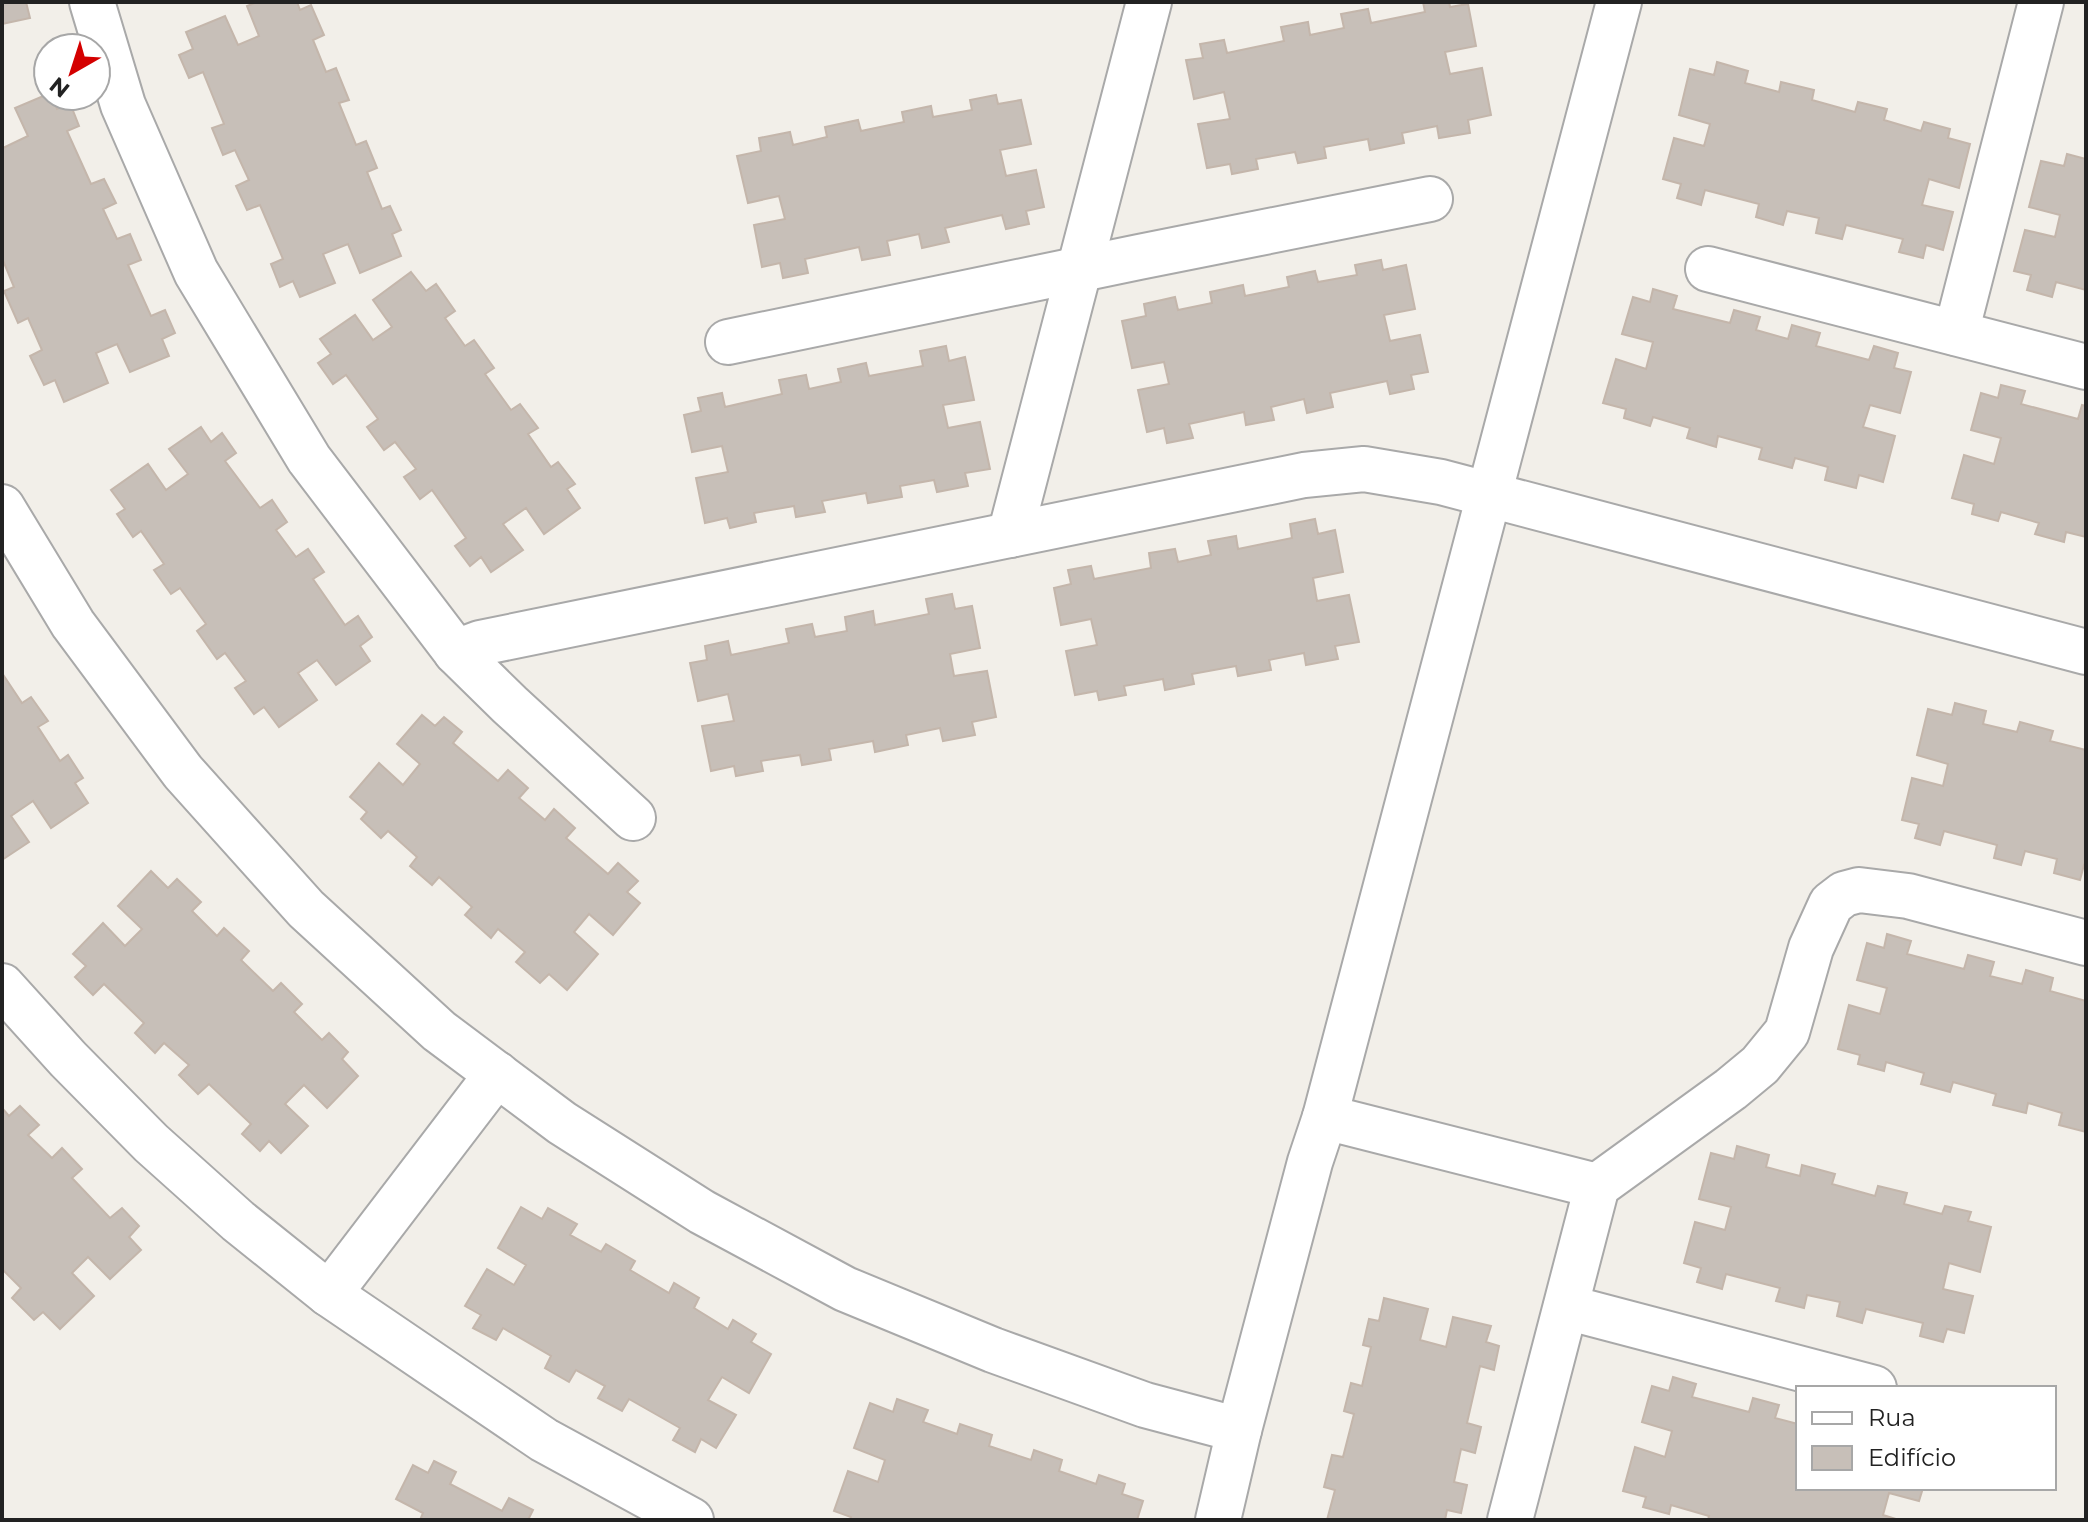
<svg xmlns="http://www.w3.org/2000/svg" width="2088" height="1522" viewBox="0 0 2088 1522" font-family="Montserrat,sans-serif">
<rect width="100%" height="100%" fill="#f2efe9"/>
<g fill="#c7bfb8" stroke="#c4b6ab" stroke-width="2">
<polygon points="2,2 26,2 30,18 2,24"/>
<polygon points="257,2 297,2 300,10 311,5 324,35 313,40 326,72 336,68 349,100 339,103 356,145 366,141 377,168 367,172 382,209 390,206 401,230 392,234 401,256 360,273 348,244 323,254 335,283 300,297 293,281 280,287 271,264 283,259 260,205 247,210 236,186 249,180 235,150 223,155 212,128 224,124 203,72 189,78 179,55 193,49 186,32 225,16 238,45 259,36 247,6"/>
<polygon points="1423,2 1449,2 1450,7 1468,4 1476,46 1445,52 1450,74 1482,68 1491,115 1468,120 1470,133 1439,138 1437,126 1402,133 1404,143 1370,150 1368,139 1324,147 1326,158 1298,163 1295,152 1256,159 1258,169 1232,174 1230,164 1207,168 1198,124 1230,119 1224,92 1194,99 1186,60 1203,58 1200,44 1224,40 1227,53 1284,41 1281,27 1308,22 1310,35 1344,28 1341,14 1368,9 1371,23 1425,12"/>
<polygon points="1717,62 1748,71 1745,83 1779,92 1781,82 1814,90 1812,100 1855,112 1858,102 1887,109 1884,120 1921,131 1924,122 1950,129 1948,138 1970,144 1959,188 1929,179 1922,205 1953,212 1943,250 1926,245 1923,258 1899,252 1903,239 1846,225 1842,239 1816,233 1819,218 1787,211 1783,225 1756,217 1759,204 1705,190 1701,205 1677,198 1681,184 1663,179 1674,138 1704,146 1710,124 1679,115 1690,69 1714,75"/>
<polygon points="48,94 48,96 52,96 57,109 70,103 79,126 67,131 91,184 104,179 116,203 103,209 117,239 130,234 141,260 128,265 151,316 165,310 175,333 162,339 169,356 130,372 117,344 96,353 108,383 64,402 55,380 44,385 30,356 42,350 28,318 18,323 4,291 14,287 2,258 2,145 3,148 28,136 15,108"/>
<polygon points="996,95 998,104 1021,100 1031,144 1000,150 1006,176 1036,170 1044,207 1026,211 1029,224 1006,229 1002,215 945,228 949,242 922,248 919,234 887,241 890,255 862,260 859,247 805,259 808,273 783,278 780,263 762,267 754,225 785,219 779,196 748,203 737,156 761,151 759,138 790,132 793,145 827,137 825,127 858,120 861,131 904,122 902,112 931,106 933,117 972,110 970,100"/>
<polygon points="2067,154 2086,159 2086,290 2056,282 2052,297 2027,290 2031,275 2014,271 2025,230 2055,237 2060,215 2029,207 2041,161 2064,166"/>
<polygon points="1381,260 1383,270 1406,265 1415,309 1384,315 1390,341 1420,335 1428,372 1411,375 1414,389 1390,394 1387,381 1330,393 1333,407 1307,413 1304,399 1271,407 1274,420 1246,425 1244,412 1189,424 1193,438 1167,443 1164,428 1147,432 1138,390 1169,384 1164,362 1132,368 1122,321 1146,316 1144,304 1175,297 1178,310 1212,303 1210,292 1243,285 1245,296 1289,287 1287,277 1315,271 1318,282 1357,275 1355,265"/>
<polygon points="411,272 426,291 436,284 455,311 445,318 465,346 474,340 494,368 485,374 511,410 520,404 538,428 528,434 551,467 558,462 575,484 567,489 580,508 544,534 526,508 503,524 523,550 491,572 481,557 470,566 455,546 466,538 432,490 420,499 404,477 416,469 395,442 384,450 367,427 378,419 346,375 333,384 318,363 331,354 320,339 355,315 373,340 392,327 373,300"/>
<polygon points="1653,289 1677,296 1673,309 1730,323 1734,310 1760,317 1756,330 1788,339 1792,325 1820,333 1816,346 1869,360 1874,346 1898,353 1894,368 1911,372 1900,413 1870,405 1863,427 1895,436 1883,482 1859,475 1856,488 1825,480 1828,467 1795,458 1792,468 1759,459 1762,448 1718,436 1716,447 1687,438 1690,428 1653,417 1650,426 1624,418 1626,409 1603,403 1616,359 1646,369 1653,342 1622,334 1633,297 1650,302"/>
<polygon points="946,346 949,361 965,357 974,400 943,405 948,428 980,422 990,469 965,473 968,486 937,492 934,480 900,486 902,497 868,503 866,493 822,501 825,512 796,517 794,506 754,513 756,522 730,528 727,518 705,523 696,478 728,472 722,446 692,452 684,415 701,411 698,398 722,393 725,407 782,394 779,380 806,375 809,389 841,382 838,369 866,363 869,376 923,366 920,351"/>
<polygon points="2001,385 2025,391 2021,404 2078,419 2082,405 2086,406 2086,537 2066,532 2064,542 2035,534 2039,523 2001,512 1998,521 1972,514 1974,504 1952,498 1964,455 1994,464 2001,438 1971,430 1981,393 1998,398"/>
<polygon points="201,427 211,442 222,433 236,453 225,461 260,508 272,500 287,522 276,530 296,557 308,549 324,572 313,579 345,625 358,616 372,637 360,646 370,661 336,685 317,660 298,673 317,700 279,727 264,707 254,714 235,688 246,681 225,653 217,659 197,631 206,624 180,588 171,594 154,570 164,564 141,531 133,537 117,514 125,509 111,490 148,464 166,490 188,474 169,449"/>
<polygon points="1315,519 1318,534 1335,530 1343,572 1313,578 1317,601 1349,595 1359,642 1335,646 1338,659 1306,665 1304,653 1269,660 1271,670 1238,676 1236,666 1192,674 1194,684 1165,690 1163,679 1124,686 1126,695 1099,700 1097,691 1075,695 1066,651 1097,645 1091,619 1061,625 1054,588 1071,584 1068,570 1091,566 1094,579 1151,568 1149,553 1175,549 1178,562 1211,555 1208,541 1236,536 1238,549 1292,538 1290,524"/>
<polygon points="952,594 955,609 972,606 980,648 950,654 954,676 987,671 996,717 972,722 975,735 943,741 940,728 906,735 908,745 875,752 873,741 829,749 831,760 802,765 800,755 761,761 763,771 736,776 734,766 711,771 702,726 734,721 728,694 698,701 690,663 707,660 705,646 728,641 731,655 789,643 786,629 812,624 815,637 847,631 845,617 873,611 875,625 929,614 926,599"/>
<polygon points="2,673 22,703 31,697 48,721 38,727 60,761 68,755 83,778 75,783 88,803 51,828 33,801 11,816 29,842 2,860"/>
<polygon points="1955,703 1986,711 1983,724 2017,732 2020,722 2053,731 2050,741 2086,750 2086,866 2084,865 2080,880 2054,873 2057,859 2025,851 2021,865 1994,858 1997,845 1944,831 1940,845 1915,838 1919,824 1902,820 1912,778 1943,786 1948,764 1917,755 1928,709 1952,715"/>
<polygon points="422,715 435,726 444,717 462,732 453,743 498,781 508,770 528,788 519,798 545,820 554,809 575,828 566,838 608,874 618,863 638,881 627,892 640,903 613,935 589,914 574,932 598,954 567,990 549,974 540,983 516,962 525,952 498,929 491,938 465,915 472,907 439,877 432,885 410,866 417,857 388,831 381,838 361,819 367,812 350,797 379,763 403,785 420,764 397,744"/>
<polygon points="151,871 168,888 177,879 201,902 192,911 217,936 224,928 249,951 241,960 273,991 281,983 302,1004 294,1012 322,1040 329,1033 348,1052 342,1059 358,1076 327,1108 304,1085 285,1104 308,1126 281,1153 269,1141 260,1151 242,1134 251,1124 209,1084 198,1094 179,1075 189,1065 164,1043 155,1053 135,1033 144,1023 104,984 93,995 75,977 86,966 73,954 103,923 125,946 142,929 118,906"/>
<polygon points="1887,934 1911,941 1907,954 1964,969 1968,955 1994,962 1990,976 2022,984 2026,970 2053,978 2050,991 2086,1001 2086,1132 2059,1125 2062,1113 2028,1103 2026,1113 1993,1105 1996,1094 1953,1082 1950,1092 1921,1084 1924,1073 1886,1062 1884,1071 1858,1064 1860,1055 1838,1049 1849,1005 1880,1014 1887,988 1857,980 1867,943 1884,948"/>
<polygon points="20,1106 39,1125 28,1135 52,1158 62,1148 82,1169 72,1178 110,1218 122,1208 139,1226 129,1237 141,1250 110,1279 88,1257 72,1273 94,1296 60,1329 43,1312 34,1320 12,1298 21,1288 2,1269 2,1108 9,1116"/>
<polygon points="1737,1146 1769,1155 1766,1167 1800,1176 1802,1165 1835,1174 1832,1184 1875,1196 1878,1186 1907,1193 1904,1204 1942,1214 1945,1206 1971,1212 1968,1221 1991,1227 1980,1272 1949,1263 1943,1289 1973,1296 1964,1333 1947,1329 1943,1342 1920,1336 1923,1323 1866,1309 1862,1323 1837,1316 1840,1302 1807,1295 1804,1308 1776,1301 1780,1288 1726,1274 1722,1289 1697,1282 1701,1268 1684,1263 1695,1222 1725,1230 1731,1207 1699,1199 1711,1153 1734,1159"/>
<polygon points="521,1207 542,1219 548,1208 577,1224 570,1235 601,1252 606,1244 635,1261 630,1270 669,1293 674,1283 699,1298 694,1308 728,1329 733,1320 756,1334 751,1342 771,1354 749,1393 722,1377 708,1400 736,1415 716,1448 701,1439 695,1452 673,1440 680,1428 629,1399 622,1411 598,1398 605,1386 576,1370 569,1382 545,1368 551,1356 503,1328 496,1340 473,1328 481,1315 465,1306 487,1269 514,1285 526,1265 498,1248"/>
<polygon points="1384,1298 1428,1309 1420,1340 1446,1347 1453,1317 1491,1326 1486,1342 1499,1346 1494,1370 1480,1366 1467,1423 1481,1427 1475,1453 1461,1449 1454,1482 1467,1485 1461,1513 1447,1510 1445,1520 1327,1520 1335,1490 1324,1487 1332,1455 1343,1457 1354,1414 1344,1411 1351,1383 1362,1386 1371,1347 1363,1345 1369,1319 1379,1321"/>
<polygon points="1673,1377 1696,1384 1692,1397 1749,1412 1753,1398 1779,1405 1775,1418 1798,1424 1798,1488 1923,1488 1919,1501 1889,1493 1883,1515 1899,1520 1708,1520 1709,1516 1671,1505 1669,1514 1643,1507 1646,1497 1623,1491 1635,1447 1665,1457 1672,1431 1642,1422 1652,1386 1669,1391"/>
<polygon points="897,1399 928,1410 923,1422 957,1434 960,1424 992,1435 989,1446 1031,1460 1034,1450 1062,1460 1059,1471 1096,1484 1099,1475 1125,1484 1122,1494 1143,1501 1137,1520 850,1520 851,1517 834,1511 848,1471 878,1482 885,1460 854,1448 870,1403 893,1412"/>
<polygon points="434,1461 456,1472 450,1484 502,1511 509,1498 533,1510 528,1520 420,1520 423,1513 396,1499 413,1465 428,1473"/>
</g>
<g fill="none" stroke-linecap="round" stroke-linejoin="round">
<g stroke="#a9a9a9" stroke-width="48">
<g id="street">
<polyline points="92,2 123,105 196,272 309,459 456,652 510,705 633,818"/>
<polyline points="1708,269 2086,367"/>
<polyline points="1956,333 2041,2"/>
<polyline points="728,342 1139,257 1430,199"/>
<polyline points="2,507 73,624 183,772 306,909 439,1031 562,1123 702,1212 845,1289 993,1350 1145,1405 1239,1430"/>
<polyline points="1010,535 1149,2"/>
<polyline points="456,652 480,643 1304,475 1364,469 1441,482 2086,652"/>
<polyline points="2,986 68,1059 151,1143 238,1221 329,1294 544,1440 691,1520"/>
<polyline points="1325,1117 1597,1186"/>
<polyline points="329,1294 497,1074"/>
<polyline points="1566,1307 1874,1388"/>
<polyline points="1218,1520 1239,1430 1310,1162 1325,1117 1619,2"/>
<polyline points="1510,1520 1597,1186 1731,1089 1760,1065 1787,1032 1811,948 1831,904 1844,894 1859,890 1908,896 2086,943"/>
</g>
</g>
<use href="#street" stroke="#fff" stroke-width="44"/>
</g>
<rect width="2088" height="1522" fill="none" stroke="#222222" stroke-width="8"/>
<rect x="1796" y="1386" width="260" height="104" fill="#ffffff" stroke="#a7a7a7" stroke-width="2"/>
<rect x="1812" y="1412" width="40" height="12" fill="#ffffff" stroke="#a7a7a7" stroke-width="2"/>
<text x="1868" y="1426" font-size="24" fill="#222222">Rua</text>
<rect x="1812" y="1446" width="40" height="24" fill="#c7bfb8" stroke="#a7a7a7" stroke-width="2"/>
<text x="1868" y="1466" font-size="24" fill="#222222">Edifício</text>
<g transform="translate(72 72) rotate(219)"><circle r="38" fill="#ffffff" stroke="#a7a7a7" stroke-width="2"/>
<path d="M0-6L14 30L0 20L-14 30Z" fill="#d40000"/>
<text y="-12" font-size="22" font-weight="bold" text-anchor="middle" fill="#222222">N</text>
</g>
</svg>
